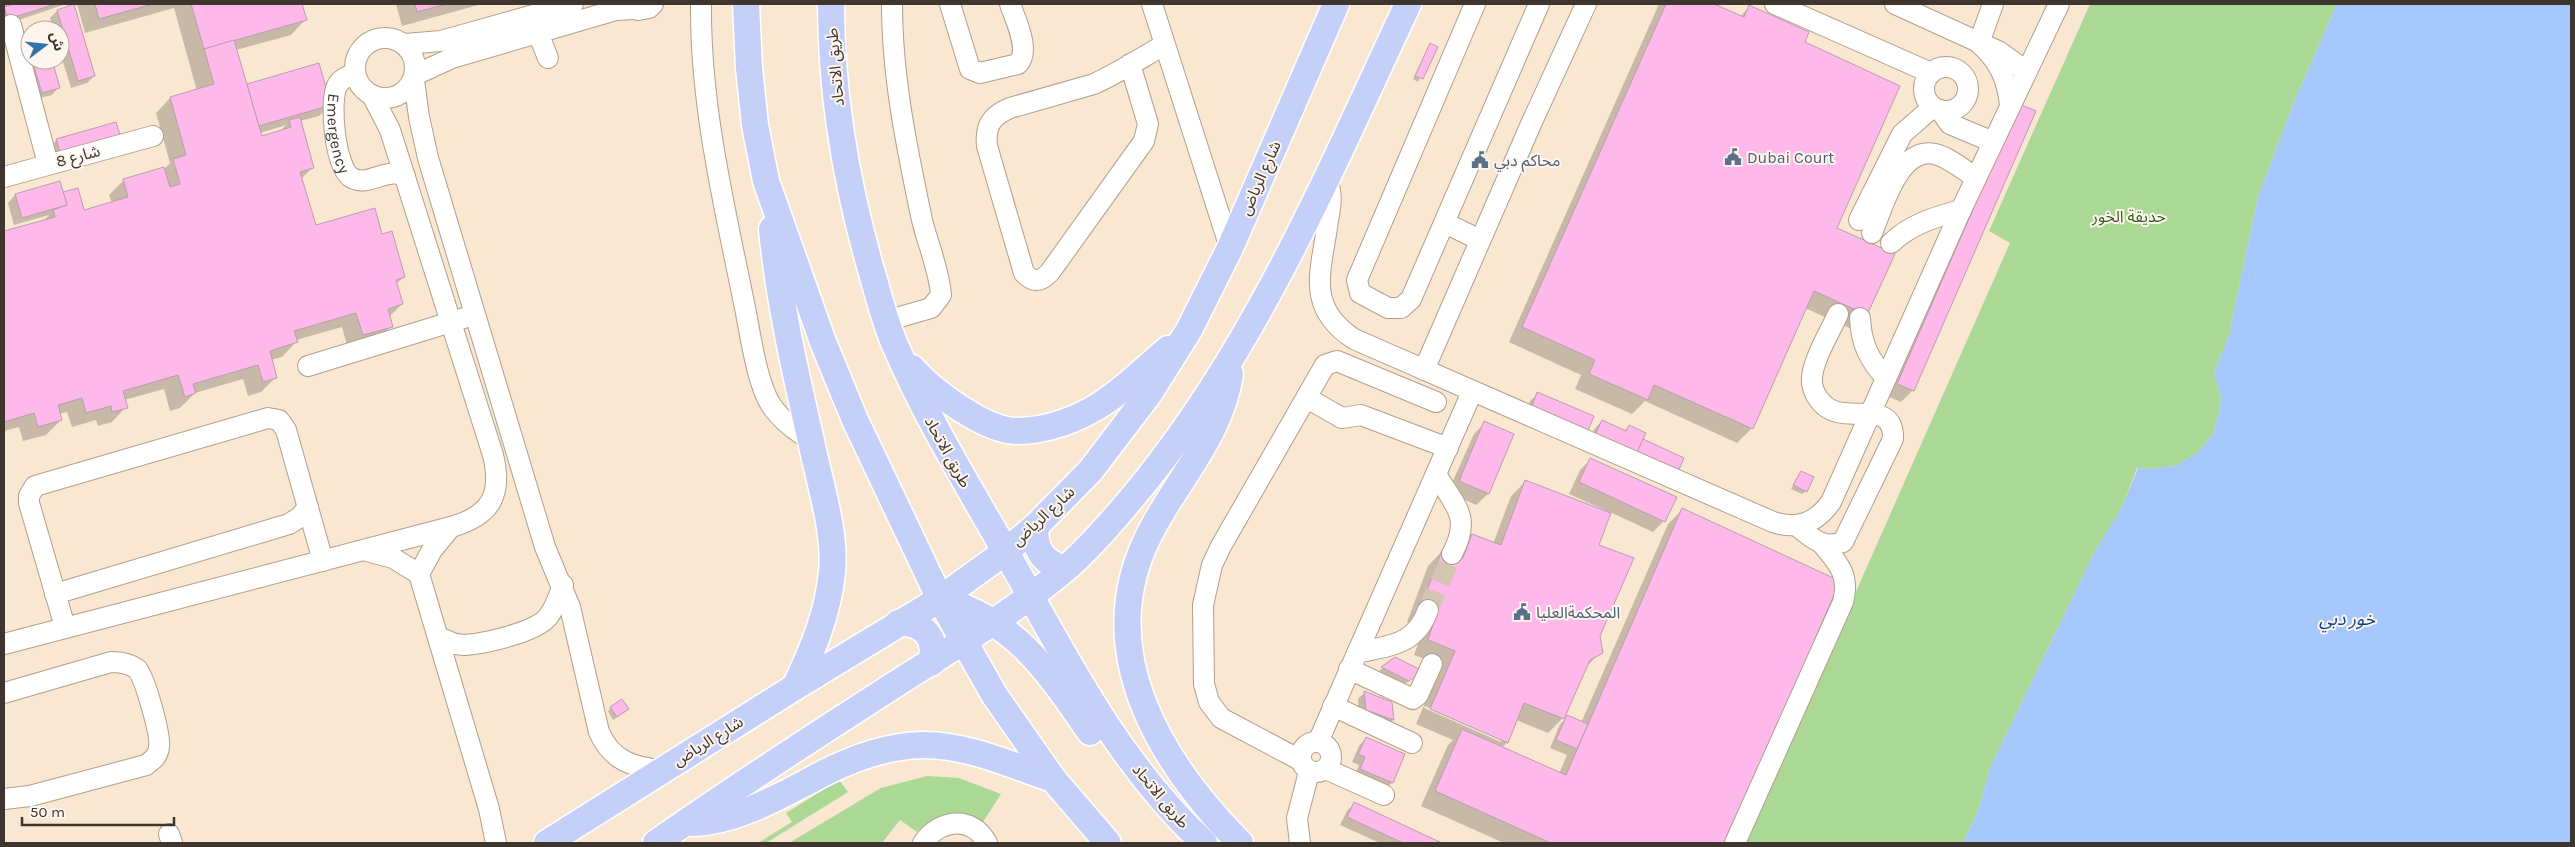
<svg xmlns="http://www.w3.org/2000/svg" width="2575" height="847" viewBox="0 0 2575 847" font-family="Karla,'Noto Sans Arabic',sans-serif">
<rect width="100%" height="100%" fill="#f9e7d2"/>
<g fill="#abd895">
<polygon points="2090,4 2337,4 2295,100 2258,197 2229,335 2214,373 2221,397 2220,410 2213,434 2197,453 2175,466 2150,469 2137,468 2122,507 2094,553 1990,768 1978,811 1963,843 1745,843 2010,243 1989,231"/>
<path d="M927 776 959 778 1001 794 983 822C959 809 937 813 917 832L900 820 882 843H789L881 788Z"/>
<polygon points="839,780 848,792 766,843 758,843 792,822 786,813"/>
</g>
<polygon fill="#a5c7fb" points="2337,4 2571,4 2571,843 1963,843 1978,811 1990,768 2094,553 2122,507 2138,468 2150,469 2175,466 2197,453 2213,434 2220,410 2221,397 2214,373 2229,335 2258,197 2295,100"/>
<g fill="#0003" fill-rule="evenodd">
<polygon points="4,4 66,4 4,25"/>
<path d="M77 4H301L305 20 291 35 236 50 246 85 318 64 330 105 319 116 300 121 313 167 301 179 315 227 381 236 404 277 396 284 402 304 389 317 391 326 377 341 348 349 342 327 296 340V342L282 357 271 360 276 377 261 392 248 396 243 379 195 393 180 408 170 411 164 389 124 400 126 407 112 422 98 426 96 420 72 427 67 412 59 414 61 420 46 435 23 441 19 427 4 431V233L43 221 49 215 14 225 8 203 15 195 63 194 83 211 112 203 109 195 124 180 163 170 170 163 156 113 170 98 197 91 174 8 85 33ZM286 125 279 132 261 137 260 133Z"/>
<polygon points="396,4 482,4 402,26"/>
<polygon points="1659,4 1711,4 1740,17 1750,6 1803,43 1836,228 1893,254 1852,329 1805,308 1752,428 1737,443 1645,401 1632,414 1575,389 1581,375 1509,342"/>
<polygon points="57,11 94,76 87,83 71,88 60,52 60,30 53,30 50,18"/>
<polygon points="30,39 30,60 51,60 59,87 52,95 35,99 19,47"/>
<polygon points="1430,45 1436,47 1418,82 1413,79"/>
<polygon points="2034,112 1912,391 1901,402 1887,396 2008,116"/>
<polygon points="57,140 112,145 53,162 49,147"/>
<polygon points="1538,394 1578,439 1524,416 1530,401"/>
<polygon points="1602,421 1624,431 1629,426 1644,434 1588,443 1595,428"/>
<polygon points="1485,423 1513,435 1488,494 1476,505 1448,492 1474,434"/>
<path d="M1591 459 1664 521 1653 532 1610 512 1597 546 1599 636 1601 652 1586 667 1563 718 1548 733 1516 720 1507 743 1501 748 1559 774 1567 755 1550 748 1560 724 1568 717 1581 723 1668 524 1682 510 1726 843H1504L1421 806 1448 745 1453 740 1416 724 1441 665 1414 655 1424 628 1407 622 1428 566 1442 551 1457 550 1472 536 1493 544 1511 496 1525 482 1606 513 1607 511 1569 494 1580 470ZM1425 706 1501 739V742L1424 708Z"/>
<polygon points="1801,472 1806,491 1802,494 1791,489"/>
<polygon points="1395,659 1418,674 1405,684 1379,671"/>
<polygon points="1365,692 1391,703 1393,720 1386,727 1359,717 1358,699"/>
<polygon points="611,708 628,709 613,720 608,711"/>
<polygon points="1366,738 1404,755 1392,783 1384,790 1354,777 1359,765 1352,762 1359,746"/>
<polygon points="1354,804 1439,843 1380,843 1340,825 1347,811"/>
</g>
<g fill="#ffb8ea" stroke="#b69faf">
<polygon points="14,4 56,4 8,19 4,7"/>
<polygon points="74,4 95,76 78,81 57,10"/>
<polygon points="95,4 153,4 99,19"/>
<polygon points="191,4 302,4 307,20 204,49"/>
<polygon points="415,4 446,4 417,12"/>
<polygon points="1666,4 1714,4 1744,17 1749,5 1809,32 1805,42 1900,86 1837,228 1895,254 1867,315 1814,291 1753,429 1654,385 1648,400 1589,374 1595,360 1522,327"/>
<polygon points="234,40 262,136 291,127 289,120 300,117 314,168 300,172 316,225 375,208 382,234 392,231 405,277 396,280 403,304 388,309 393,327 363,335 356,313 294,331 298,342 270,351 277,378 263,382 258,365 193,384 196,393 185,397 178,375 123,391 128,408 112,412 111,406 86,413 82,398 58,405 62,420 38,427 34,413 4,422 4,231 55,217 53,210 67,205 63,192 78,188 84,210 128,197 123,179 164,167 170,187 180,184 173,159 186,155 170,97 214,84 204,49"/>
<polygon points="1430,43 1438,47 1423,79 1415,76"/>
<polygon points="32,60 52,60 60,88 42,93"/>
<polygon points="319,63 331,105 259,126 247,84"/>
<polygon points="2019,104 2036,111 1914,391 1897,384"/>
<polygon points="116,122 121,138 61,155 56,139"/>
<polygon points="60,181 67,205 22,218 15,194"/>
<polygon points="1537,392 1594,416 1587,433 1531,409"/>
<polygon points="1602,420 1626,431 1629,425 1646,433 1636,455 1595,435"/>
<polygon points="1484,421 1514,434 1489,494 1459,481"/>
<polygon points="1643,439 1684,458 1677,474 1636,455"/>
<polygon points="1590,458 1677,497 1665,522 1579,482"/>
<polygon points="1801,471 1814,477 1807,492 1793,485"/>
<polygon points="1525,480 1611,513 1599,545 1634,558 1600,636 1603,653 1590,660 1564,719 1524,703 1508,743 1430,709 1455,651 1428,640 1437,613 1421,607 1442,550 1463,558 1472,534 1501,545"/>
<polygon points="1682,508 1840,581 1727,843 1551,843 1435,791 1462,729 1566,775"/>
<polygon points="1395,657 1423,671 1409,681 1381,667"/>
<polygon points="1364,691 1392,702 1394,720 1366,710"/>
<polygon points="622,699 629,709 617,717 610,707"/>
<polygon points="1567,715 1588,724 1577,749 1556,740"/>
<polygon points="1366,737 1405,754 1393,783 1360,769 1365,757 1358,754"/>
<polygon points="1354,802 1442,843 1403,843 1347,817"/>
</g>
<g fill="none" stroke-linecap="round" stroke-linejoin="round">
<polyline stroke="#d4c4b1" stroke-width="20" stroke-dasharray="20 10" stroke-linecap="butt" points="1428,610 1452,554"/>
<g stroke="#b09f8b" stroke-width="22">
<g id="minor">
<polyline points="626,4 638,10 649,8 653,4"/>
<path d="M701 4C700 105 724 204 744 303 750 330 756 382 771 405 781 420 795 430 810 440"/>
<path d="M950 4 970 69 980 73 1018 64C1031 50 1015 19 1010 4"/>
<polyline points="1152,4 1230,248"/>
<polyline points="1475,4 1357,280 1360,293 1388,308 1401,308 1411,299 1539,4"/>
<polyline points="1775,4 1931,73"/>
<polyline points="1895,4 1998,51 2026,71"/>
<path d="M1993 4 1979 43C1999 61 2007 78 2010 105"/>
<polyline points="11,25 48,164"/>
<polyline points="538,33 548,58"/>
<circle cx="385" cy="68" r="30"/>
<polyline points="405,44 441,41 573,4"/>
<path d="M1130 64 1148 124 1144 141 1050 272C1041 282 1033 283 1024 273L987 146C985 126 991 116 1010 108L1094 84C1118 73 1141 58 1164 45"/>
<circle cx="1946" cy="89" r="22"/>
<path id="s1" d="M355 73C348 76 340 79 337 86 329 102 335 169 352 178 369 187 386 167 405 176"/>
<polyline points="415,75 452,58 616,10 634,9"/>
<path d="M414 80 419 117 428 158 545 547 570 607 599 732C611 760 633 768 663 770"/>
<polyline points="1940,110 1950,124 1993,142"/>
<polyline points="4,177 153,136"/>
<path d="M1326 178C1333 193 1331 205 1328 220 1322 270 1304 306 1354 339L1773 522C1797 530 1816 523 1831 502L1961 210 2059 4"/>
<polyline points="1859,220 1902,134 1933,107"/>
<polyline points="1445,223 1480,240"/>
<path d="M1872 233C1883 207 1899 146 1935 154 1950 158 1964 170 1976 178"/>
<path d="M1891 243C1911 224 1935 217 1961 210"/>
<path d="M1860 318C1861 343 1869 360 1886 378"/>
<path d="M886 321 931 308 941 295C939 269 928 245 922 220 907 149 892 77 892 4"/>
<polyline points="308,366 464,318"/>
<polyline points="1424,370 1531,124 1586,4"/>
<polyline points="1307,398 1342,418 1361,415 1448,448"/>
<path d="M1436 474C1455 506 1472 517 1452 554"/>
<path d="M1797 526C1812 538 1823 550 1843 542L1893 439C1894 406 1864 416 1843 413 1822 411 1808 391 1813 371 1817 352 1830 332 1838 314"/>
<polyline points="367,551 393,558 419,574 489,809 496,843"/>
<polyline points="419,574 432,550 451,527"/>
<polyline points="55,594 289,524 300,517 308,507"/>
<polyline points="65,627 29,503 29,496 35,486 268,418 279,420 286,430 323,561"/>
<path d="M438 637 455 644 465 645C486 643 534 633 548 617 555 608 559 596 563 585"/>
<path d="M4 644 451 527C490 516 503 496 493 455L390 130 372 95"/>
<path d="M1357 653C1390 645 1415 646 1428 610"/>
<polyline points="1349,669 1413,699 1418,695 1432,664"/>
<path d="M4 693 111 662C121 662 129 663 137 669 145 678 161 735 159 747 158 756 153 760 146 765L30 796 4 799"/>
<polyline points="1333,706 1412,743"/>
<circle cx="1316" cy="757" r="15"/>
<polyline points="1318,742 1472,392"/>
<polyline points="1300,760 1221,718 1209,702 1204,684 1203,605 1212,565 1221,546 1325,365 1337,361 1436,402"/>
<polyline points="1326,769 1384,795"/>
<polyline points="169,834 172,843"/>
<path d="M923 843C940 819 972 815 987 843"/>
<polyline points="1300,843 1297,818 1309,772"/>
<path d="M1735 843 1843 602C1850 576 1839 564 1823 545"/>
</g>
</g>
<g stroke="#fff" stroke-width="29">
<g id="major">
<polyline points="746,4 749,68 755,125 766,181 823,342 855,420 940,599 995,696 1053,779 1108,843"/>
<path d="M831 4C831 94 847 187 872 273 879 297 885 322 895 345 930 426 977 500 1020 577 1072 671 1124 769 1204 843"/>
<path d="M772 229C779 301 795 371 811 441 819 481 836 531 832 572 828 614 813 649 795 687"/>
<path d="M912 368C932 391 985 431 1017 431 1047 431 1079 419 1103 403 1126 388 1147 367 1168 349"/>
<path d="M1230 374C1221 436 1176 481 1149 535 1091 650 1160 762 1240 843"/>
<path d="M1036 526C1033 548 1043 564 1065 568"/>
<path d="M940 599C1015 620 1048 671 1090 732"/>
<path d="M898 623C923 622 938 637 931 663"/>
<path d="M694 823C735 821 775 799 811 780 845 761 883 746 922 745 966 744 1013 766 1053 779"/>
<polyline points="547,843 795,687 940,599 1005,552 1036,526 1091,470 1148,395 1189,330 1230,248 1336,4"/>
<path d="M656 843C740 784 827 728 913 673 967 639 1023 606 1071 564 1099 538 1125 507 1149 477 1261 336 1332 166 1408 4"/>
</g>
</g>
<use href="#minor" stroke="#fff" stroke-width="20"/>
<use href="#major" stroke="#c5d0f9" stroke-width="26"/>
</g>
<defs>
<g id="civic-bare" transform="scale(1.35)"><path d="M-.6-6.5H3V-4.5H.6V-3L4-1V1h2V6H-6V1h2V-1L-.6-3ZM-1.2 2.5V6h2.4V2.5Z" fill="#5c6f8a" stroke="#fef6ee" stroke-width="2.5" paint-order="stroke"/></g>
</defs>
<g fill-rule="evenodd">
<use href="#civic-bare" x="1733" y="157"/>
<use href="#civic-bare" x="1480" y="160"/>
<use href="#civic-bare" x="1522" y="612"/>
</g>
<g text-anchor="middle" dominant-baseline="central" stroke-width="4" stroke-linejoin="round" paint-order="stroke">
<g font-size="16" fill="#3e362e" stroke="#fef6ee">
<text transform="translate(835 67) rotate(-95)">طريق الاتحاد</text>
<text stroke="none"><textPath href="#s1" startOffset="71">Emergency</textPath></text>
<text transform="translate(78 156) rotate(-15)">شارع 8</text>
<text transform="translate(1260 178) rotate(-66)">شارع الرياض</text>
<text transform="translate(948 452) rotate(61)">طريق الاتحاد</text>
<text transform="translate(1043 516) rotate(-43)">شارع الرياض</text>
<text transform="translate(708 741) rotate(-32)">شارع الرياض</text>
<text transform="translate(1161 796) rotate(50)">طريق الاتحاد</text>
</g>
<g font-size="16" fill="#4e5e75" stroke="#fef6ee" text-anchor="start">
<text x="1747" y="157">Dubai Court</text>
<text x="1494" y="160">محاكم دبي</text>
<text x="1536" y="612">المحكمةالعليا</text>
</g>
<g font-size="16" fill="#355e1c" stroke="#fef6ee">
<text x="2129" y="216">حديقة الخور</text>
</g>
<g font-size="18" font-style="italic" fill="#0d428b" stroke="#fef6ee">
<text x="2347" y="619">خور دبي</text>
</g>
</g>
<rect width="2575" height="847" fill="none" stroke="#3e362e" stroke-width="10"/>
<g transform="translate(45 45) rotate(74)"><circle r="24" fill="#fef6ee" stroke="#b1a9a1"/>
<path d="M0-4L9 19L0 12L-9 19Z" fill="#3074a9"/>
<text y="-8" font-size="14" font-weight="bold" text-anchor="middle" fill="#3e362e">ش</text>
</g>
<path d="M22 817v8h152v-8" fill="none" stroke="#3e362e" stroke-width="2.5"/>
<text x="30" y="817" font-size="15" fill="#3e362e" stroke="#fef6ee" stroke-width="4" paint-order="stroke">50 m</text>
</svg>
